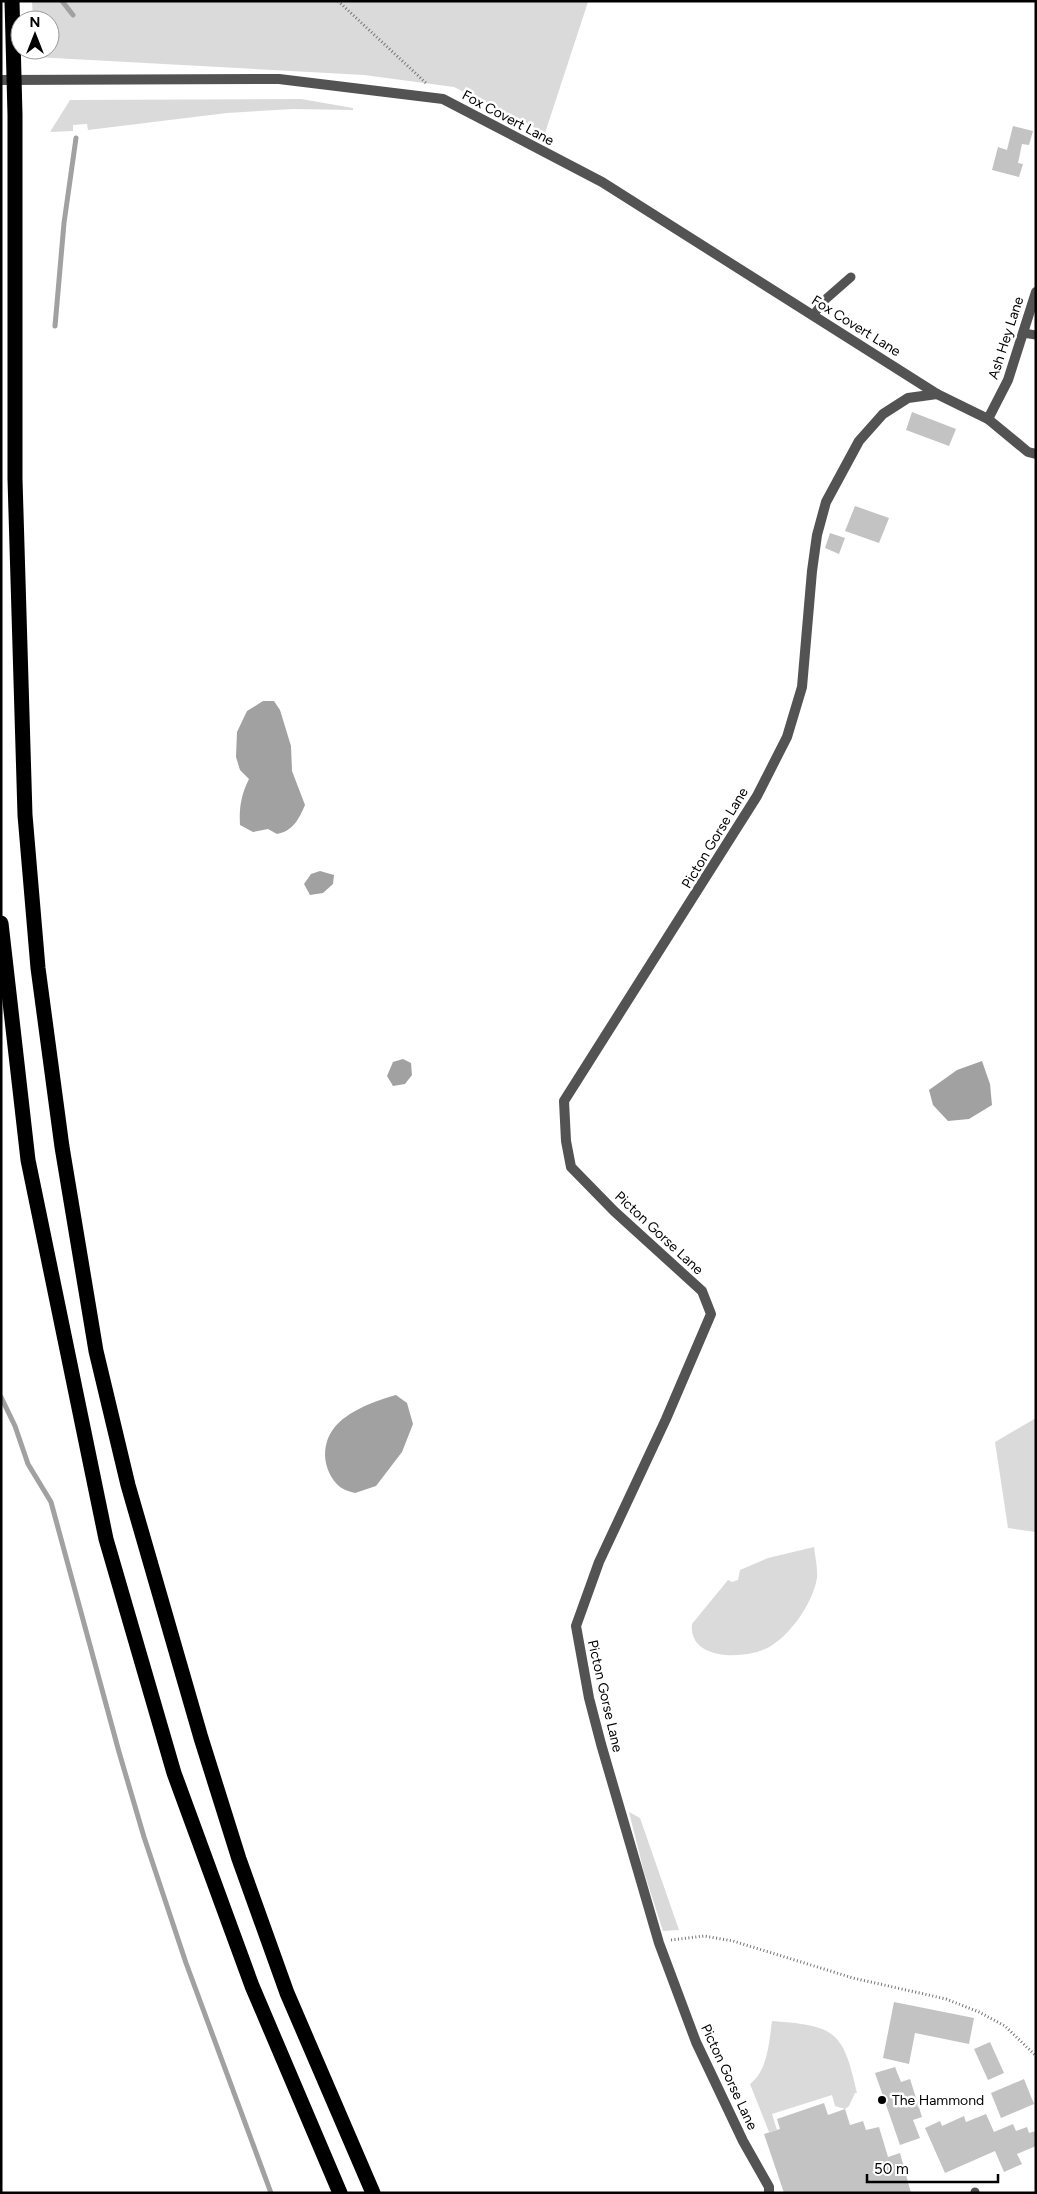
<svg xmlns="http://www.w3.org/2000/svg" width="1037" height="2194" viewBox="0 0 1037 2194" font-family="Figtree,sans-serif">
<rect width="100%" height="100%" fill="#fff"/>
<g fill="#dadada">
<polygon points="32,1 591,1 588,2 545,133 454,87 364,75 35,57 34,50 50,50 50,20 33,20"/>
<polygon points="301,99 353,108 353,110 293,109 227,113 88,130 87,124 73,125 73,131 50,132 70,100"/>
<polygon points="1036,1418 1036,1532 1008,1528 995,1442"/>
<path d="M814 1547C815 1557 818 1568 817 1578 813 1602 792 1633 771 1646 749 1660 688 1662 692 1624L728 1580 732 1582 738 1580 740 1570 768 1558Z"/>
<polygon points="629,1812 640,1818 679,1930 663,1931 644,1872"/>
<path d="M772 2021C835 2026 843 2030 857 2093H855L849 2106 845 2109 835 2106 832 2095 772 2114 777 2130 769 2132 750 2084C768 2070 769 2042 772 2021Z"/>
</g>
<g fill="#a1a1a1">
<path d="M263 701H274L280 710 291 746 292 771 305 805C299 819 293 831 277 834L268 829 253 832 240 825C239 808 241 795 249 779L240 770 236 757 237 732 247 711Z"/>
<polygon points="320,871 334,875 333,884 323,893 310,895 304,884 311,874"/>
<polygon points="403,1059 411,1063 412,1075 405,1084 393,1086 387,1076 393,1062"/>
<polygon points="982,1061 990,1084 992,1105 969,1119 948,1121 933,1105 929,1090 957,1070"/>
<path d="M396 1395 407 1403 413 1424 402 1452 376 1486 355 1493C351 1492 344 1490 340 1487 323 1472 320 1446 334 1428 347 1411 377 1400 396 1395Z"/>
</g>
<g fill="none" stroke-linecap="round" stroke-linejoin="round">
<g stroke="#a1a1a1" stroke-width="5">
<polyline points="62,1 73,15"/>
<polyline points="55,326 64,223 76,138"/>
<polyline points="1,1397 15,1426 28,1464 51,1502 119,1752 144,1837 186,1963 271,2193"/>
</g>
</g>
<g fill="#c3c3c3">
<polygon points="1013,126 1033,131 1029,145 1022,144 1018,163 1023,164 1019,177 992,170 998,147 1007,150"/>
<polygon points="912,412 956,429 949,446 906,430"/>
<polygon points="855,506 889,518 879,543 845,531"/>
<polygon points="830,533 845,538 839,554 825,548"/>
<polygon points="894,2002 974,2018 969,2044 915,2033 909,2064 883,2058"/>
<polygon points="990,2042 1004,2073 988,2080 974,2049"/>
<polygon points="895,2067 901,2082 910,2079 922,2117 913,2120 920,2138 900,2145 875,2073"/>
<polygon points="1024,2079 1034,2104 1001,2118 991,2093"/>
<polygon points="824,2103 828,2115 845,2109 850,2125 863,2121 866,2130 879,2127 888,2157 900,2153 911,2193 784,2193 764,2134 780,2129 777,2119"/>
<polygon points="986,2114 994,2132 1013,2124 1016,2131 1027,2127 1029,2133 1036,2131 1036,2146 1017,2154 1022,2164 1004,2172 995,2151 945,2173 925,2128 940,2121 942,2126 964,2116 966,2122"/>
</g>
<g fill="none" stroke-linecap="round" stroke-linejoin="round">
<g stroke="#757575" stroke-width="3" stroke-dasharray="1 2.5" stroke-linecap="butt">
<polyline points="338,1 426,83"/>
<polyline points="671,1940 704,1936 733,1941 853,1978 946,1999 979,2012 1005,2026 1036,2056"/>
</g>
<g stroke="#535353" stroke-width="9">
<polyline points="813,315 827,298 851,277"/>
<polyline points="1023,333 1036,335"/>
<polyline points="975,2192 975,2193"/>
</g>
<g stroke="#535353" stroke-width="10">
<polyline points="1,80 279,79 443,99 602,182 937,394 988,419 1028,452 1036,454"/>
<polyline points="988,419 1008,380 1036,292"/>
<polyline points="769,2193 769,2187 743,2141 696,2042 659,1943 601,1744 589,1698 576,1626 599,1562 666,1419 711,1314 702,1291 614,1211 571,1167 566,1141 564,1101 757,796 787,737 802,687 812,571 817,535 826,502 859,441 883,414 908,398 937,394"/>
</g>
<g stroke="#000" stroke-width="15">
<polyline points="12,1 15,115 15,479 25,815 38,968 62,1147 96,1351 128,1485 201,1738 239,1859 287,1993 373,2193"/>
<polyline points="1,923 28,1160 106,1539 174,1773 252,1986 340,2193"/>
</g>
</g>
<circle fill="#000" stroke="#fff" stroke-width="2" cx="882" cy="2100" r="5"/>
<g text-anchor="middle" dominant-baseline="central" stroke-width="5" stroke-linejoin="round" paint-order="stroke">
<g font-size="14" fill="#000" stroke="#fff">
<text transform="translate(508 118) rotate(28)">Fox Covert Lane</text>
<text transform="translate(856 326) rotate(32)">Fox Covert Lane</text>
<text transform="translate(1006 338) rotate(-72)">Ash Hey Lane</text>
<text transform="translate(715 838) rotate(-59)">Picton Gorse Lane</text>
<text transform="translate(659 1233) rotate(43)">Picton Gorse Lane</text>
<text transform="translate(605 1696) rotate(77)">Picton Gorse Lane</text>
<text transform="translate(729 2077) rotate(65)">Picton Gorse Lane</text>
</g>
<g font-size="14" fill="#000" stroke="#fff" text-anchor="start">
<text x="892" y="2100">The Hammond</text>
</g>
</g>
<rect width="1037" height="2194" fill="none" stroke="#000000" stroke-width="5"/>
<g transform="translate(35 35)"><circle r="24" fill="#ffffff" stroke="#999999"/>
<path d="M0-4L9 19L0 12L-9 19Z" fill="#000000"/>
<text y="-8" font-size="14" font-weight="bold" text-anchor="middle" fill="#000000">N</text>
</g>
<path d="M867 2174v8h131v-8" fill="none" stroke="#000000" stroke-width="2.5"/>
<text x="874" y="2174" font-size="15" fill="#000000" stroke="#ffffff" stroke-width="4" paint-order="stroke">50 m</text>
</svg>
